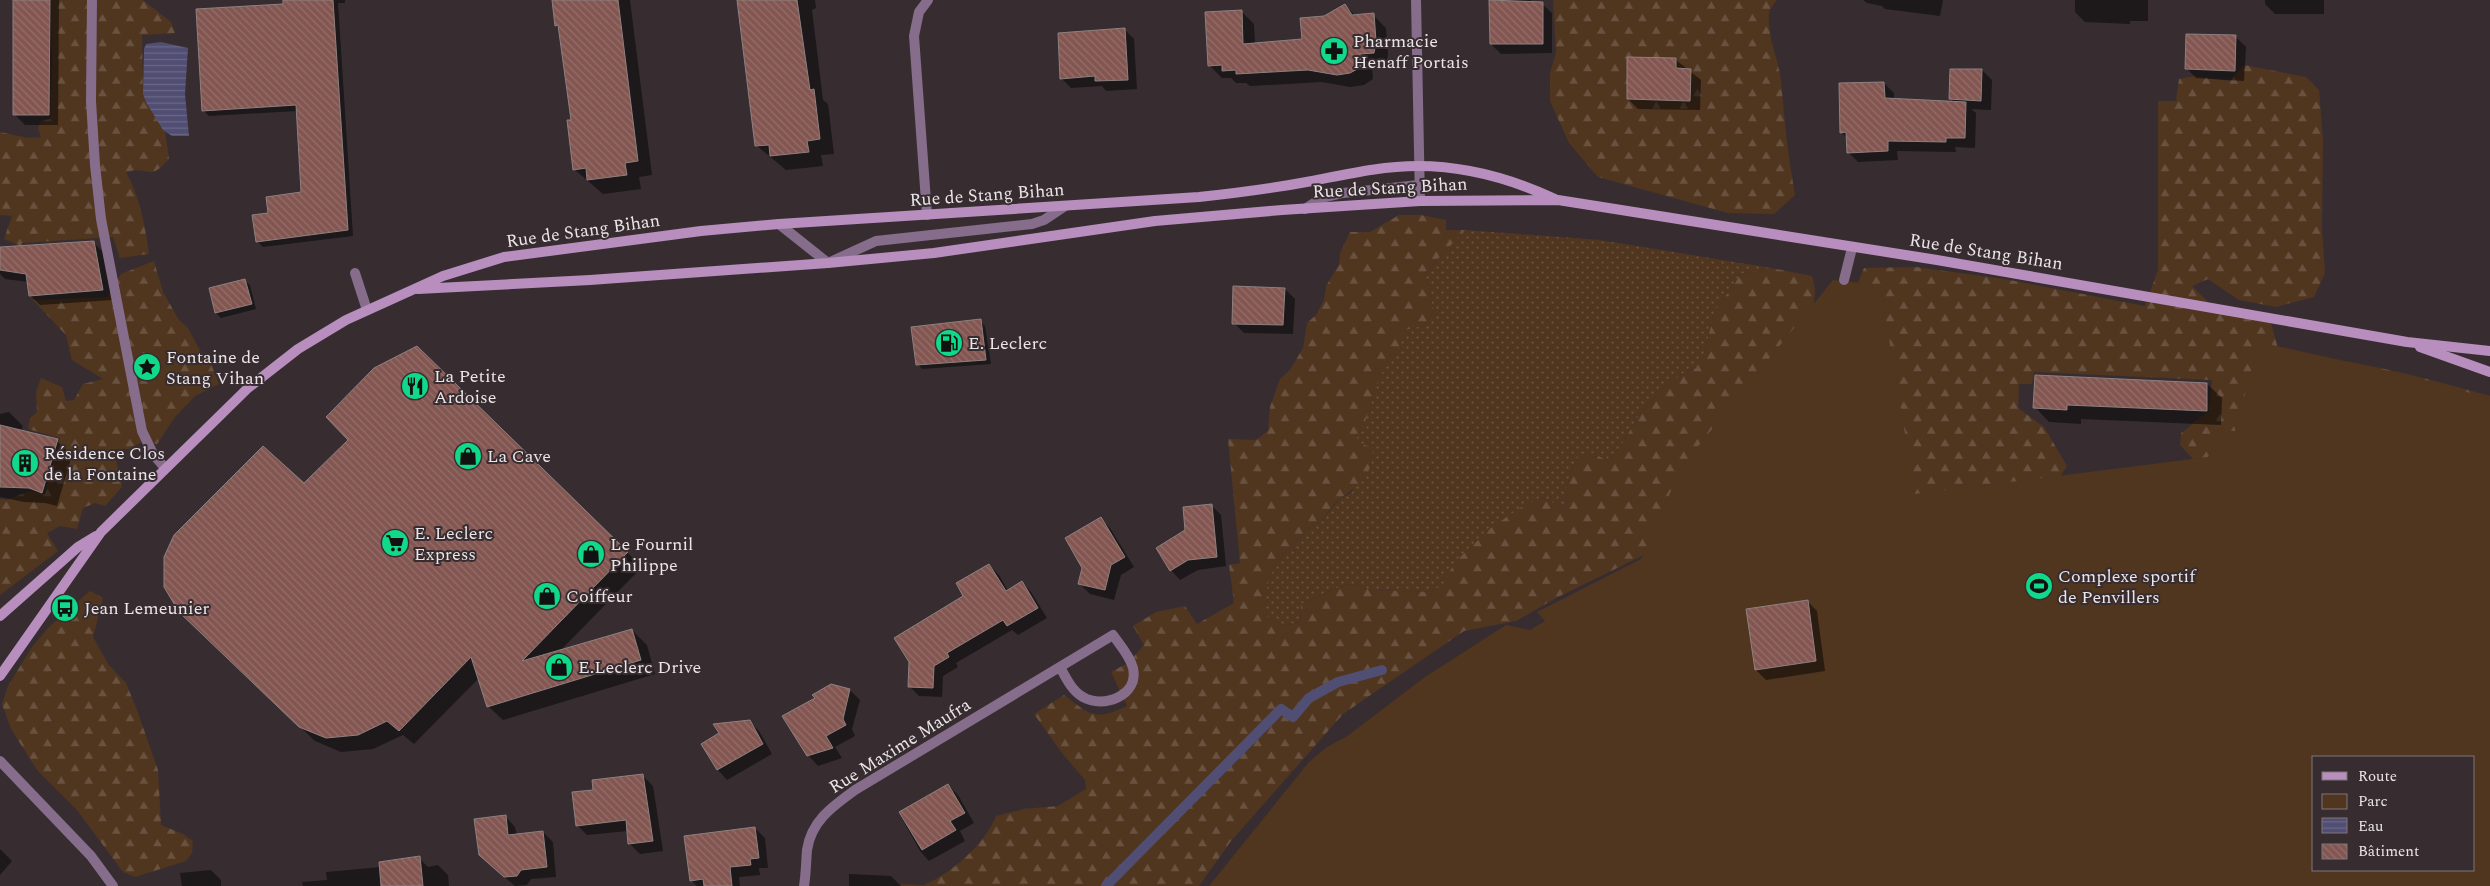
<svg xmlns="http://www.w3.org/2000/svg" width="2490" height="886" viewBox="0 0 2490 886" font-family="Spectral,serif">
<defs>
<pattern id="grass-dots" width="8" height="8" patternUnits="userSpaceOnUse" patternTransform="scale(1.25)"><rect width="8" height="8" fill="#50351f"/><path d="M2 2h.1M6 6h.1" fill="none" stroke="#695240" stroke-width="1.8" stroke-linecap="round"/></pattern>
<pattern id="forest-firs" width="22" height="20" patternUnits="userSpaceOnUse" patternTransform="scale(1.25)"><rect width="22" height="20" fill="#50351f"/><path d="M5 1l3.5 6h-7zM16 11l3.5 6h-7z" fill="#695240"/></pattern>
<pattern id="water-rules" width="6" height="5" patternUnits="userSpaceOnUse" patternTransform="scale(1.25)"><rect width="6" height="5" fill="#514e73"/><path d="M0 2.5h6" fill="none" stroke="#6a6787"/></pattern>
<pattern id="building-back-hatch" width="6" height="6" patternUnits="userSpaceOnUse" patternTransform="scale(1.25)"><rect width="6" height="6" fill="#835651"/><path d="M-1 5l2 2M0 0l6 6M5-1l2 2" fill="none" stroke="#956e6a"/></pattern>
</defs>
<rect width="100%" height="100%" fill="#372d31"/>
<path fill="url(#grass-dots)" d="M1465 230 1600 240 1771 268 1741 274 1714 313 1705 351 1696 368 1682 374 1658 393 1641 412 1619 449 1606 460 1578 457C1569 474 1565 488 1567 508L1540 498 1447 578 1442 586 1429 592 1370 590 1358 584 1344 585 1301 604 1300 621 1287 626 1267 617C1260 572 1284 551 1315 523L1320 522 1340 499 1352 492 1368 446 1355 442C1366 421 1370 398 1379 377 1387 360 1399 347 1405 329L1423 326 1434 312 1425 273Z"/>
<g fill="url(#forest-firs)">
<path d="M51 0H143L171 22 175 33 142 35 143 95 165 131 169 159C148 183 149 165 126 172 140 197 145 226 149 254L120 258 113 237 22 243 21 246 4 239 12 216 0 215V132L28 138 41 137 38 128 41 121 50 119 52 62Z"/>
<path d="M1553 0H1777C1774 4 1770 8 1769 13 1767 37 1778 57 1781 81 1784 119 1788 157 1795 195L1774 214 1728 213 1598 177 1569 143 1550 101V73L1556 52Z"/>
<path d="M2244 65 2306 77 2319 90 2323 140 2322 228 2325 273 2314 297 2276 307 2239 300 2208 279 2192 286 2219 313 2271 323 2279 352C2352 359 2420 376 2490 396V436L2320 420 2196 462 2180 445 2181 433C2192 426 2198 417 2209 412L2212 380 2034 372 2032 384H2019L2018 408 2044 427 2067 466 2056 483 1899 509 1854 292 1864 268 1916 267 2004 279 2145 306 2158 270V101H2176L2179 79 2194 76 2230 81Z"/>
<path d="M1399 215H1421L1446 220V230H1465L1425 273 1434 312 1423 326 1405 330 1399 347 1380 376 1365 422 1355 442 1368 446 1373 451C1372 476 1359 485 1341 498 1333 504 1326 515 1320 522L1315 523C1284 551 1260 572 1267 617L1287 626 1300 621 1301 604 1344 585 1358 584 1370 590 1429 592 1442 586 1455 562 1492 527 1520 508 1540 498 1567 508C1565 488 1569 474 1578 457L1593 453 1606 460 1619 449 1641 412 1658 393 1682 374 1696 368 1705 351 1714 313 1741 274 1771 268 1812 276 1815 289 1814 304 1652 551 1556 598 1516 621 1464 631 1343 714 1231 841 1199 886H898C904 882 916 886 924 885 952 873 985 844 996 816L1024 809 1058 806 1086 789 1085 780 1062 753 1034 714 1064 695C1091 716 1095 721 1127 706L1111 672 1128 663 1144 645 1133 626 1156 612 1185 606 1197 624 1234 603 1229 565 1240 563 1228 439 1256 440 1268 431 1270 407 1280 379 1290 370 1303 348 1307 323 1316 315 1324 300 1326 286 1339 265 1340 253 1350 232H1370Z"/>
<path d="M154 261 163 292 179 320 188 328 199 349 209 359 219 384 195 396 175 417 157 444 140 443 129 449H116C114 462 121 473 122 487L105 506 95 503 83 508 77 529 60 526 47 533 58 551 0 595V499L7 500 29 491 45 494 60 438 28 429 30 418 37 412 36 392 41 378 62 387 66 401 74 400 83 384 103 379 72 360 66 335 33 300 107 297 121 274Z"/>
<polygon points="90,591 103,598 93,637 108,664 126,683 137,710 158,770 161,825 183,834 193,841 192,853 186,861 135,877 123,872 77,810 37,770 11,729 2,704 8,686 32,647 48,628"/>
</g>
<path fill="#50351f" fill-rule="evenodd" d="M1833 280 1880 285 1915 494 2208 457 2222 431H2235L2259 342 2416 377 2490 399V886H1209L1309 762 1327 747 1346 737 1425 677 1506 625 1530 630 1545 621 1537 612 1641 559 1682 466ZM2314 757H2474V870H2314Z"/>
<polygon fill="url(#water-rules)" points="161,42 188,48 185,94 189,136 172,136 163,130 146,102 143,94 144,49 146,44"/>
<g fill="#0007">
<polygon points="14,0 59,0 58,125 25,125 15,115"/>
<polygon points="284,0 345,0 345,3 338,3 353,236 263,247 257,241 270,214 302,193 297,111 209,116 203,110 284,5"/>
<polygon points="553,0 630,0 652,175 639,177 641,189 603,194 574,169 572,121 560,29 556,25"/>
<polygon points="738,0 815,0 816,8 812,10 823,100 828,104 834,154 821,155 823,166 786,170 756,145"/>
<polygon points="1490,0 1531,0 1531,3 1542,4 1552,13 1552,53 1501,54 1491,44"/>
<polygon points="1863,0 1943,0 1940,16 1885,9 1882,6 1867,3"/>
<polygon points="2075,0 2148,0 2148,21 2130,21 2130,24 2085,22 2075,12"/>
<polygon points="2265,0 2324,0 2324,14 2275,14 2265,4"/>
<polygon points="1345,5 1356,16 1373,15 1386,28 1388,54 1386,65 1372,66 1373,79 1364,85 1350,87 1322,82 1250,86 1246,83 1236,83 1231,78 1222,78 1209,65 1241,11 1254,24 1255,44 1303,41 1324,18"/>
<polygon points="1124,29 1134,39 1137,89 1106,91 1102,86 1071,88 1061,78"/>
<polygon points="2236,37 2246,47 2244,81 2196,78 2186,68"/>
<polygon points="1676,60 1701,80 1700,110 1638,109 1628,99"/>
<polygon points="1982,70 1992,80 1991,110 1971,109 1976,113 1975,148 1955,147 1956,152 1897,151 1898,160 1858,162 1848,152 1848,139 1841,132 1884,83 1894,93 1894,100 1954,103 1950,98"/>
<polygon points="93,242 103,252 112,300 40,305 30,295 28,282 5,279 0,274 0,247"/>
<polygon points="245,281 250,285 256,309 221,318 216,313 211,289"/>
<polygon points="1285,289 1295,299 1293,334 1244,333 1234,323"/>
<polygon points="980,321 985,326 991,364 922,369 918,364"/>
<polygon points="417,348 642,567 560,651 632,630 647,645 655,674 503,720 488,706 479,678 414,744 403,735 373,749 341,752 315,741 195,627 304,485 350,440"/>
<polygon points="2207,384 2222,398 2221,425 2081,419 2081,424 2049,422 2035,407"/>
<polygon points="9,412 23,426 21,431 57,441 72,455 57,506 45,503 24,502 0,497 0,414"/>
<polygon points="1211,505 1221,515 1226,566 1198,570 1180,580 1171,570 1186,531"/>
<polygon points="1100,518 1110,528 1134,567 1121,575 1114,600 1090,594 1080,584"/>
<polygon points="989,565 999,575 1008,591 1022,582 1031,592 1047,618 1018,635 1012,630 956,663 958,667 943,676 942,697 919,696 909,686 965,596"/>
<polygon points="1807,601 1817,611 1825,671 1766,680 1756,670"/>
<polygon points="831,685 850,690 860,700 852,729 855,736 835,747 842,758 818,766 808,755 816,699"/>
<polygon points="749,721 759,731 772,754 727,780 718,770"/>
<polygon points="643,776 653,786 663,851 640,854 630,844 628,831 587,835 577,825 594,791"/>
<polygon points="948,785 958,795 974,823 960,831 965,841 929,861 920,851 899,813"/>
<polygon points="505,816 515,827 517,836 543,832 553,842 556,877 531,879 527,885 515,886 491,865"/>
<polygon points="755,828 765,838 768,868 759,868 760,875 739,877 740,886 697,886 691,880"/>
<polygon points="0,849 12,861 0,875"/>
<polygon points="419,858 428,867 438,865 448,875 449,886 303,886 302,882 327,880 326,872 381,867"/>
<polygon points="211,870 221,880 221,886 182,886 180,873"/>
<polygon points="849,874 891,876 901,886 849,886"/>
</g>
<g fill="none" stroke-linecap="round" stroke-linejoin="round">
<polyline stroke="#514e73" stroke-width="10" points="1106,886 1281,709 1293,717 1309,698 1338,682 1382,670"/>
</g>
<g fill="url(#building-back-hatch)" stroke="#8d8180">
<polygon points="13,0 50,0 49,115 13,115"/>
<polygon points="283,0 333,0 348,230 256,242 252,215 268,213 266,197 301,192 296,105 202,111 196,9 283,4"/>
<polygon points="552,0 618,0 638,161 625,163 627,175 587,180 586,168 573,170 567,120 571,120 558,25 555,26"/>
<polygon points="737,0 797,0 810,90 814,89 820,139 807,141 809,152 770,156 769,145 755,146"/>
<polygon points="1489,0 1543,2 1543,44 1490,44"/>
<polygon points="1345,4 1352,15 1374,13 1376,41 1374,53 1360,54 1361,67 1350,73 1337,75 1308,70 1236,74 1236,70 1222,71 1222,65 1208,66 1205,12 1242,10 1243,44 1302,39 1300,18 1324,16"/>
<polygon points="1125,28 1128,80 1095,81 1095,76 1060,79 1058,33"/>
<polygon points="2186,34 2236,35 2235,71 2185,69"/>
<polygon points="1627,57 1676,58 1676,68 1691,69 1690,101 1627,99"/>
<polygon points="1950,69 1982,69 1981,101 1949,99"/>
<polygon points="1884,82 1885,98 1966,102 1965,138 1946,138 1946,142 1888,141 1888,151 1847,153 1846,132 1840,133 1839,83"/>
<polygon points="94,241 103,290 29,296 26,274 0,270 0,247"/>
<polygon points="245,279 252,304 215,313 209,288"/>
<polygon points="1233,286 1285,288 1283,325 1232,324"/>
<polygon points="981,319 986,360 916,365 911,327"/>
<polygon points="417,346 628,552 522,661 632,629 641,660 487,707 471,657 399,731 387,721 358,735 326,738 299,727 179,612 164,587 164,557 174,535 263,446 304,483 348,440 326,417 374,368"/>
<polygon points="2035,375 2207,383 2207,411 2067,405 2067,410 2033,408"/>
<polygon points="0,425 58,439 42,493 29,488 0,487"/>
<polygon points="1212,504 1217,557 1188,560 1170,571 1156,548 1185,530 1183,507"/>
<polygon points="1101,517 1125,557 1111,565 1105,590 1078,584 1082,568 1065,538"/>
<polygon points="989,564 1006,591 1022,581 1038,608 1007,626 1003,620 947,653 949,657 934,666 933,688 908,687 909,662 894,638 963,596 956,583"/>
<polygon points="1808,600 1816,661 1755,670 1746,609"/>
<polygon points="831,684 850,689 843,719 846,725 826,736 833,748 807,756 782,716 815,698 812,695"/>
<polygon points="750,720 763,744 717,770 701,744 719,733 713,724"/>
<polygon points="643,774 653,841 628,844 626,820 576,826 572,792 593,790 592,780"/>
<polygon points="948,784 965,813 950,821 956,830 922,850 899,812"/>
<polygon points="506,815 508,835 543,831 547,867 521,870 517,876 504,877 479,855 474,819"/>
<polygon points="755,827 759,858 750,859 751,865 730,867 732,886 704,886 703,879 690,881 684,836"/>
<polygon points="420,856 423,886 381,886 379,862"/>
</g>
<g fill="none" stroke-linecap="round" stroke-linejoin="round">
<g stroke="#866d8b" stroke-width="10">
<polyline points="92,0 91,101 95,165 101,219 142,431 153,454 165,468"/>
<polyline points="1416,0 1420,201"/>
<polyline points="1305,209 1322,198 1343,193 1419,185"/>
<polyline points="927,215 914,36 919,12 928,0"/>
<polyline points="779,224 828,263 876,241 1032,224 1044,220 1065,206"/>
<polyline points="355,273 367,310"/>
<polyline points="1844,280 1852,248"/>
<polyline points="0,761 91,856 113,886"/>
<path d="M804 886C806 874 806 862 807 850 811 821 833 806 855 790L1113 635C1120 645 1130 656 1133 668 1139 696 1103 709 1083 697 1072 691 1066 678 1060 667"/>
</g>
<g stroke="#b78ebe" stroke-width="10">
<polyline points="418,289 590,280 828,263 934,253 1155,221 1282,210 1420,201 1558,200 1937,260 2407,342 2490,351"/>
<polyline points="2420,347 2490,372"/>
<polyline points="0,616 78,547 96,536"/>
<path d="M0 676 101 532 248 388 298 349 346 320 443 276 504 257 701 231 779 224 1199 197C1237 193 1275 188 1312 181 1348 174 1382 166 1418 166 1465 166 1512 179 1555 199"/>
</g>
</g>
<defs>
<g id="pharmacy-disc" transform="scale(1.4375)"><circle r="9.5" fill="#10d98a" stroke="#372d31"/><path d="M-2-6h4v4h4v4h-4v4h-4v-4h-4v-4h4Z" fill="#111"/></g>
<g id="fuel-disc" transform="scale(1.4375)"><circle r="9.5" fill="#10d98a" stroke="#372d31"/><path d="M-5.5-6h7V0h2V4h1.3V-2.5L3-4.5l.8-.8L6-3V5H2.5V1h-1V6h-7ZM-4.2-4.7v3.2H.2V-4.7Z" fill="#111"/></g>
<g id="sight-disc" transform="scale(1.4375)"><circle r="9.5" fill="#10d98a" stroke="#372d31"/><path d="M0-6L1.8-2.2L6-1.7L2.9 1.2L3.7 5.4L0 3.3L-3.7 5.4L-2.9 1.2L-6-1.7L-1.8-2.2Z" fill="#111"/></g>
<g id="restaurant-disc" transform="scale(1.4375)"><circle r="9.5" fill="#10d98a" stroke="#372d31"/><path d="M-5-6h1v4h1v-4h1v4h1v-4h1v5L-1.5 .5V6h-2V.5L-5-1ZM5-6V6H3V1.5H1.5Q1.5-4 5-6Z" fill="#111"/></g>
<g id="shop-disc" transform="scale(1.4375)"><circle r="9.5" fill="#10d98a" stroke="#372d31"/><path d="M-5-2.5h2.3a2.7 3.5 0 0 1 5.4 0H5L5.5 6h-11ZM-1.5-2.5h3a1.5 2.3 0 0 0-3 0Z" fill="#111"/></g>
<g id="building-disc" transform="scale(1.4375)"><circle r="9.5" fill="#10d98a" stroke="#372d31"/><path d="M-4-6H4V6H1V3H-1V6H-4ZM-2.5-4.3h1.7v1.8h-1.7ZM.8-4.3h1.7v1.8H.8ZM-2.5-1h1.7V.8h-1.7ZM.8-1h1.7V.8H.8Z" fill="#111"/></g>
<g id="supermarket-disc" transform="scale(1.4375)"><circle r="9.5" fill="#10d98a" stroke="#372d31"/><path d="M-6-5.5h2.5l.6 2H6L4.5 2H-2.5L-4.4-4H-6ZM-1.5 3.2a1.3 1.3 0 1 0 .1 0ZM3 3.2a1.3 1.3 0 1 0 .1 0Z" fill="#111"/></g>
<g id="stadium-disc" transform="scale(1.4375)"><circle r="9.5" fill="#10d98a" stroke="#372d31"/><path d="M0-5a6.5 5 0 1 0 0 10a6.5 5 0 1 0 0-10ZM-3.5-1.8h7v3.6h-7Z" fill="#111"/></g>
<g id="bus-disc" transform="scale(1.4375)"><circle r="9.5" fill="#10d98a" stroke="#372d31"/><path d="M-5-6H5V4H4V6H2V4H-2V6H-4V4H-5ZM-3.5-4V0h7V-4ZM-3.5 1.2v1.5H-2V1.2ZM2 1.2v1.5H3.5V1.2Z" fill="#111"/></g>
</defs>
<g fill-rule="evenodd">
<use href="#pharmacy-disc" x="1334" y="51"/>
<use href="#fuel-disc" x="949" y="343"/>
<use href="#sight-disc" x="147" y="367"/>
<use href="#restaurant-disc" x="415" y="386"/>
<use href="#shop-disc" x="468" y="456"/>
<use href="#building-disc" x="25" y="463"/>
<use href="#supermarket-disc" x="395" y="543"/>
<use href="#shop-disc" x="591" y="554"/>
<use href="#stadium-disc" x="2039" y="586"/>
<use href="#shop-disc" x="547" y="596"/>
<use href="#bus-disc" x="65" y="608"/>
<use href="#shop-disc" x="559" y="667"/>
</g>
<g text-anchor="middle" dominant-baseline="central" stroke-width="4" stroke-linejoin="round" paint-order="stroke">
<g font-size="18" fill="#ebe5e7" stroke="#372d31" text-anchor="start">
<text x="1353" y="41">Pharmacie<tspan x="1353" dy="21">Henaff Portais</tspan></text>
<text x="968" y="343">E. Leclerc</text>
<text x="166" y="357">Fontaine de<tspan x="166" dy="21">Stang Vihan</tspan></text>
<text x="434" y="376">La Petite<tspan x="434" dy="21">Ardoise</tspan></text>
<text x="44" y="453">Résidence Clos<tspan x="44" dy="21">de la Fontaine</tspan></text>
<text x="487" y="456">La Cave</text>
<text x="414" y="533">E. Leclerc<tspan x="414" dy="21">Express</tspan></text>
<text x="610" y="544">Le Fournil<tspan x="610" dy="21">Philippe</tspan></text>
<text x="2058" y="576">Complexe sportif<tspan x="2058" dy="21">de Penvillers</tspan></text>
<text x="566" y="596">Coiffeur</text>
<text x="84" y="608">Jean Lemeunier</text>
<text x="578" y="667">E.Leclerc Drive</text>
</g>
<g font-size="18" fill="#ebe5e7" stroke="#372d31">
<text transform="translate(1390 188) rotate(-3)">Rue de Stang Bihan</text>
<text transform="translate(987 195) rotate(-4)">Rue de Stang Bihan</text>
<text transform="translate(583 231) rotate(-8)">Rue de Stang Bihan</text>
<text transform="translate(1986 252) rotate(9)">Rue de Stang Bihan</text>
<text transform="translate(900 746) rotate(-32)">Rue Maxime Maufra</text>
</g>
</g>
<rect x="2312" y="756" width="162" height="115" fill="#372d31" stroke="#7f777a"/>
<rect x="2322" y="772" width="25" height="8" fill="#b78ebe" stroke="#7f777a"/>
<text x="2358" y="781" font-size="15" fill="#ebe5e7">Route</text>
<rect x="2322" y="794" width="25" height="15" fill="#50351f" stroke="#7f777a"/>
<text x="2358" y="806" font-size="15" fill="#ebe5e7">Parc</text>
<rect x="2322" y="818" width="25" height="15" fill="url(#water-rules)" stroke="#7f777a"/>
<text x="2358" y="831" font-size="15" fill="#ebe5e7">Eau</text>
<rect x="2322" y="844" width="25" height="15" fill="url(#building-back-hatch)" stroke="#7f777a"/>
<text x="2358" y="856" font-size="15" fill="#ebe5e7">Bâtiment</text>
</svg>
